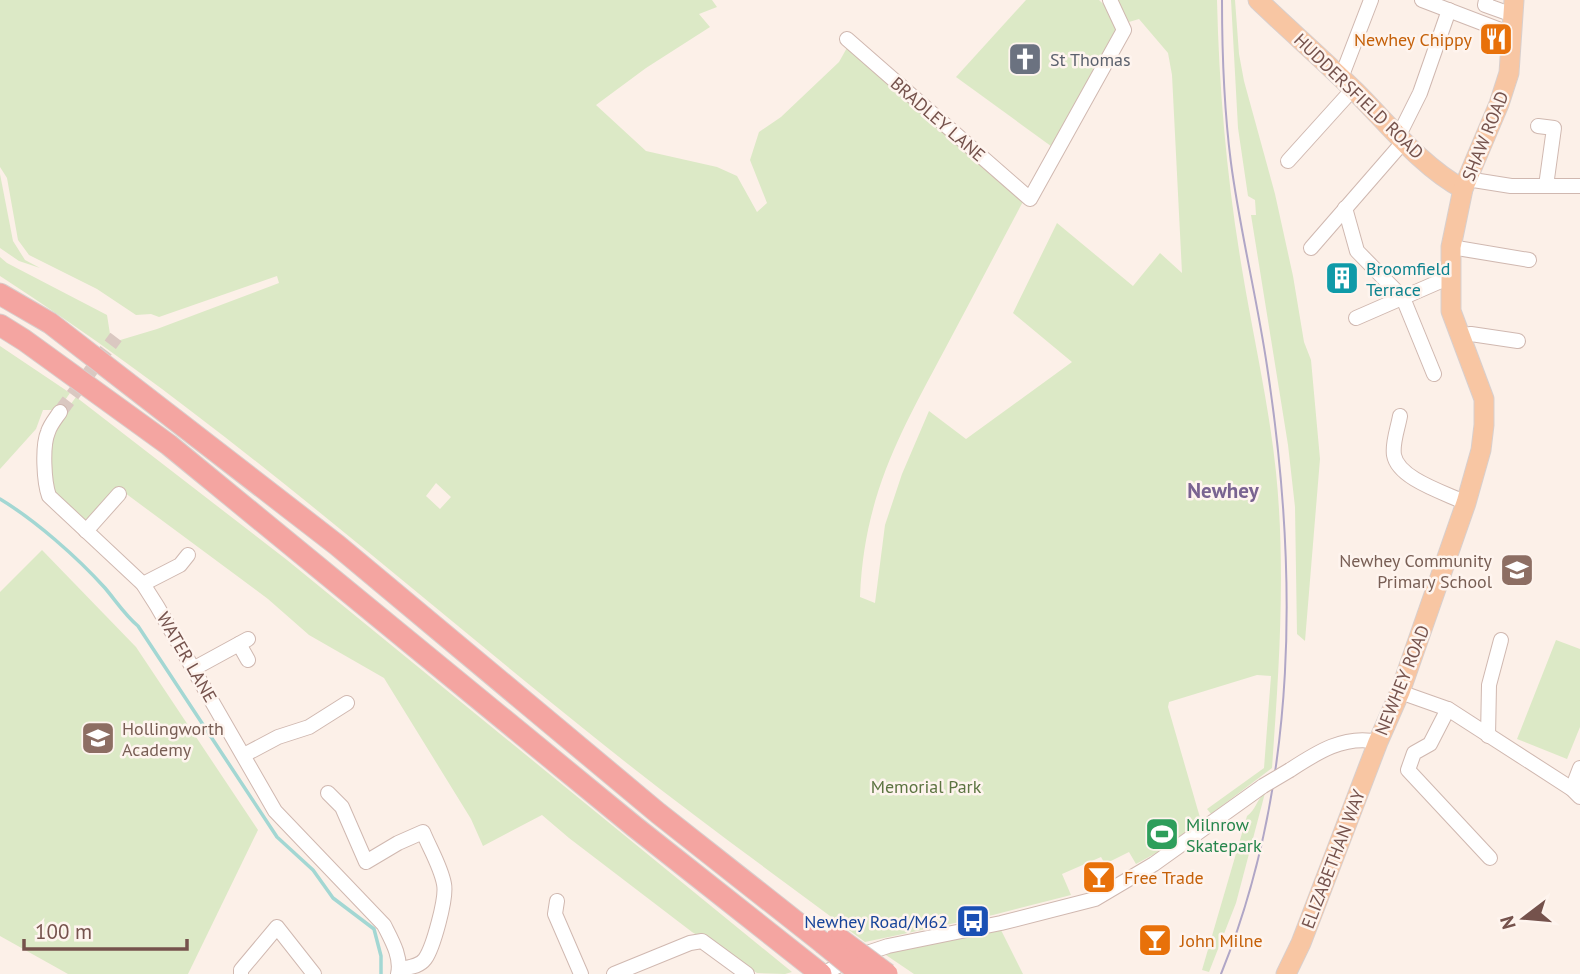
<svg xmlns="http://www.w3.org/2000/svg" width="1580" height="974" viewBox="0 0 1580 974" font-family="'PT Sans',sans-serif">
<rect width="100%" height="100%" fill="#fcf0e8"/>
<g fill="#dce9c6" fill-rule="evenodd">
<path d="M0 0H712L717 7 699 14 710 27 646 68 596 105 646 151 717 167 737 176 757 212 767 203 750 160 759 132 781 117 839 62 848 46 1025 198C998 248 972 299 945 349 899 435 864 496 860 597L875 603 885 525 902 474 929 411 966 439 1072 362 1013 313 1057 223 1133 286 1160 253 1182 273 1172 75 1168 53 1139 19 1129 22 1117 0H1217C1219 90 1227 180 1242 269 1253 336 1269 404 1276 472 1286 571 1279 670 1272 768L1211 814 1207 809 1264 768 1271 676 1257 675 1169 702 1168 707 1201 821 1158 852 1136 864 1129 852 1105 864 1101 857 1062 874 1071 895 993 915 865 942C774 874 682 808 594 737 398 580 211 412 0 276V257L7 263 107 315 110 334 117 341 157 329 279 283 277 276 159 317 151 314 136 315 97 289 29 255 18 240 7 178 0 167ZM436 483 451 497 440 509 426 496Z"/>
<polygon points="1026,0 1099,0 1113,13 1121,32 1055,149 956,77"/>
<polygon points="1231,0 1235,0 1239,54 1244,81 1275,194 1293,276 1304,342 1311,360 1320,459 1305,641 1297,634 1295,507 1288,445 1251,215 1256,215 1255,200 1248,196 1238,128"/>
<polygon points="0,174 13,241 25,260 40,268 19,261 0,248"/>
<polygon points="0,346 70,393 58,410 43,410 36,429 0,469"/>
<polygon points="76,397 287,560 792,972 785,974 757,973 692,932 569,838 542,815 483,846 471,819 384,678 309,635 268,599 117,487 84,522 52,494 49,449 54,427"/>
<polygon points="42,550 136,647 258,830 188,974 68,974 0,936 0,592"/>
<polygon points="1556,640 1580,649 1580,727 1567,759 1517,739"/>
<path d="M1265 793 1236 903 1209 972 1202 970 1247 816C1256 810 1256 800 1265 793Z"/>
<polygon points="1001,930 1023,974 914,974 883,953"/>
</g>
<g fill="none" stroke-linecap="round" stroke-linejoin="round">
<path stroke="#a3d7d3" stroke-width="3.5" d="M0 499C35 520 77 557 105 588 116 601 125 615 138 626L277 837 313 870 333 898 374 929 381 956V974"/>
<polyline stroke="#dac8c1" stroke-width="14" stroke-dasharray="14 7" stroke-linecap="butt" points="60,412 116,337"/>
<g stroke="#d0b8b0" stroke-width="16">
<g id="minor">
<polyline points="1422,0 1511,34"/>
<polyline points="1486,0 1485,5 1513,15"/>
<polyline points="847,39 1030,199 1124,30 1110,0"/>
<polyline points="1341,78 1371,0"/>
<polyline points="1538,126 1554,128 1546,186"/>
<polyline points="1399,135 1420,93 1449,10"/>
<polyline points="1288,161 1353,89"/>
<polyline points="1467,179 1511,186 1580,186"/>
<polyline points="1345,208 1357,251 1403,298 1434,374"/>
<polyline points="1451,247 1529,260"/>
<polyline points="1311,248 1404,141"/>
<polyline points="1356,318 1450,277"/>
<polyline points="1459,336 1471,334 1518,341"/>
<path d="M60 412C56 418 50 425 48 432 42 446 44 482 49 496L143 584 157 606 275 811 384 925C391 939 402 957 398 974"/>
<path d="M1400 416C1398 428 1392 443 1394 455 1398 479 1446 493 1466 503"/>
<polyline points="86,531 119,494"/>
<polyline points="143,584 180,565 188,555"/>
<polyline points="239,644 248,660"/>
<polyline points="193,669 248,639"/>
<polyline points="1400,692 1448,709 1572,789 1580,797"/>
<polyline points="1448,709 1430,744 1414,753 1408,770 1490,858"/>
<polyline points="1488,736 1489,685 1501,640"/>
<polyline points="244,755 278,737 309,727 347,703"/>
<path d="M1290 770C1316 753 1345 734 1378 742"/>
<polyline points="1572,789 1580,768"/>
<path d="M328 793 342 807 366 862 398 843 423 832C430 849 441 867 444 884 447 898 433 948 425 959 419 967 409 967 400 969"/>
<polyline points="557,901 555,914 581,974"/>
<polyline points="241,974 241,970 277,927 314,974"/>
<polyline points="614,974 690,943 702,941 747,974"/>
<polyline points="822,974 858,956 888,946 1001,923 1095,899 1154,864 1263,786"/>
</g>
</g>
<g stroke="#d8cfcd" stroke-width="21">
<g id="major">
<path d="M1258 0C1290 31 1324 60 1356 92 1389 125 1422 167 1463 189"/>
<polyline points="1286,974 1301,943 1378,742 1400,692 1466,503 1481,450 1484,425 1484,399 1451,311 1451,247 1463,189 1499,104 1509,73 1514,0"/>
</g>
</g>
<g stroke="#d8cfcd" stroke-width="23">
<g id="highway">
<polyline points="0,294 50,323 337,545 658,813 823,943"/>
<polyline points="0,325 24,340 169,445 635,827 821,974"/>
</g>
</g>
<use href="#minor" stroke="#fff" stroke-width="14"/>
<use href="#major" stroke="#f8c6a3" stroke-width="19"/>
<use href="#highway" stroke="#f4a5a1" stroke-width="21"/>
<path stroke="#b0a6c6" stroke-width="2" d="M1221 974C1299 782 1298 568 1267 366 1257 298 1240 231 1231 163 1224 109 1222 55 1222 0"/>
<g stroke="#d0b8b0" stroke-width="16" stroke-linecap="butt">
<polyline id="minor-bridge" points="1263,786 1290,770"/>
</g>
<g stroke="#d8cfcd" stroke-width="23" stroke-linecap="butt">
<g id="highway-bridge">
<polyline points="837,937 887,974"/>
<polyline points="823,943 861,974"/>
</g>
</g>
<use href="#minor-bridge" stroke="#fff" stroke-width="14"/>
<use href="#highway-bridge" stroke="#f4a5a1" stroke-width="21"/>
</g>
<defs>
<g id="restaurant-square" transform="scale(1.75)"><rect x="-9" y="-9" width="18" height="18" rx="4" fill="#e8710a" stroke="#fef4ee"/><path d="M-5-6h1v4h1v-4h1v4h1v-4h1v5L-1.5 .5V6h-2V.5L-5-1ZM5-6V6H3V1.5H1.5Q1.5-4 5-6Z" fill="#fff"/></g>
<g id="church-square" transform="scale(1.75)"><rect x="-9" y="-9" width="18" height="18" rx="4" fill="#6b7280" stroke="#fef4ee"/><path d="M-1.2-6h2.4v3.5h3.3v2.4h-3.3V6h-2.4V-.1h-3.3v-2.4h3.3Z" fill="#fff"/></g>
<g id="building-square" transform="scale(1.75)"><rect x="-9" y="-9" width="18" height="18" rx="4" fill="#0f9aa8" stroke="#fef4ee"/><path d="M-4-6H4V6H1V3H-1V6H-4ZM-2.5-4.3h1.7v1.8h-1.7ZM.8-4.3h1.7v1.8H.8ZM-2.5-1h1.7V.8h-1.7ZM.8-1h1.7V.8H.8Z" fill="#fff"/></g>
<g id="school-square" transform="scale(1.75)"><rect x="-9" y="-9" width="18" height="18" rx="4" fill="#8d6e63" stroke="#fef4ee"/><path d="M0-5L7-2L0 1L-7-2ZM-4 1L0 2.5L4 1V4Q0 6-4 4Z" fill="#fff"/></g>
<g id="stadium-square" transform="scale(1.75)"><rect x="-9" y="-9" width="18" height="18" rx="4" fill="#2e9e5b" stroke="#fef4ee"/><path d="M0-5a6.5 5 0 1 0 0 10a6.5 5 0 1 0 0-10ZM-3.5-1.8h7v3.6h-7Z" fill="#fff"/></g>
<g id="bar-square" transform="scale(1.75)"><rect x="-9" y="-9" width="18" height="18" rx="4" fill="#e8710a" stroke="#fef4ee"/><path d="M-6-5H6L.8 .8V4.5H3.5V6h-7V4.5H-.8V.8Z" fill="#fff"/></g>
<g id="bus-square" transform="scale(1.75)"><rect x="-9" y="-9" width="18" height="18" rx="4" fill="#1a4fb4" stroke="#fef4ee"/><path d="M-5-6H5V4H4V6H2V4H-2V6H-4V4H-5ZM-3.5-4V0h7V-4ZM-3.5 1.2v1.5H-2V1.2ZM2 1.2v1.5H3.5V1.2Z" fill="#fff"/></g>
</defs>
<g fill-rule="evenodd">
<use href="#restaurant-square" x="1496" y="39"/>
<use href="#church-square" x="1025" y="59"/>
<use href="#building-square" x="1342" y="278"/>
<use href="#school-square" x="1517" y="570"/>
<use href="#school-square" x="98" y="738"/>
<use href="#stadium-square" x="1162" y="834"/>
<use href="#bar-square" x="1099" y="877"/>
<use href="#bus-square" x="973" y="921"/>
<use href="#bar-square" x="1155" y="940"/>
</g>
<g text-anchor="middle" dominant-baseline="central" stroke-width="5" stroke-linejoin="round" paint-order="stroke">
<g font-size="18" fill="#c56008" stroke="#fef4ee" text-anchor="start">
<text x="1472" y="39" text-anchor="end">Newhey Chippy</text>
<text x="1124" y="877">Free Trade</text>
<text x="1180" y="940">John Milne</text>
</g>
<g font-size="18" fill="#5b616d" stroke="#fef4ee" text-anchor="start">
<text x="1050" y="59">St Thomas</text>
</g>
<g font-size="18" fill="#75524c" stroke="#fef4ee">
<text transform="translate(1359 96) rotate(44)">HUDDERSFIELD ROAD</text>
<text transform="translate(938 119) rotate(41)">BRADLEY LANE</text>
<text transform="translate(1485 136) rotate(-68)">SHAW ROAD</text>
<text transform="translate(187 657) rotate(60)">WATER LANE</text>
<text transform="translate(1402 680) rotate(-68)">NEWHEY ROAD</text>
<text transform="translate(1333 859) rotate(-69)">ELIZABETHAN WAY</text>
</g>
<g font-size="18" fill="#0d838f" stroke="#fef4ee" text-anchor="start">
<text x="1366" y="268">Broomfield<tspan x="1366" dy="21">Terrace</tspan></text>
</g>
<g font-size="18" fill="#785e54" stroke="#fef4ee" text-anchor="end">
<text x="1492" y="560">Newhey Community<tspan x="1492" dy="21">Primary School</tspan></text>
<text x="122" y="728" text-anchor="start">Hollingworth<tspan x="122" dy="21">Academy</tspan></text>
</g>
<g font-size="18" fill="#5c7441" stroke="#fef4ee">
<text x="926" y="786">Memorial Park</text>
</g>
<g font-size="18" fill="#27864d" stroke="#fef4ee" text-anchor="start">
<text x="1186" y="824">Milnrow<tspan x="1186" dy="21">Skatepark</tspan></text>
</g>
<g font-size="18" fill="#164399" stroke="#fef4ee" text-anchor="end">
<text x="948" y="921">Newhey Road/M62</text>
</g>
<g font-size="21" font-weight="bold" fill="#796491" stroke="#fef4ee">
<text x="1223" y="490">Newhey</text>
</g>
</g>
<g transform="translate(1524 918) rotate(254)" stroke="#fef4ee" stroke-width="5" paint-order="stroke">
<path d="M0-5L12 26L0 18L-12 26Z" fill="#75524c"/>
<text y="-10" font-size="19" font-weight="bold" text-anchor="middle" fill="#75524c">N</text>
</g>
<path d="M24 939v10h163v-10" fill="none" stroke="#75524c" stroke-width="3.5"/>
<text x="35" y="939" font-size="21" fill="#75524c" stroke="#fef4ee" stroke-width="5" paint-order="stroke">100 m</text>
</svg>
